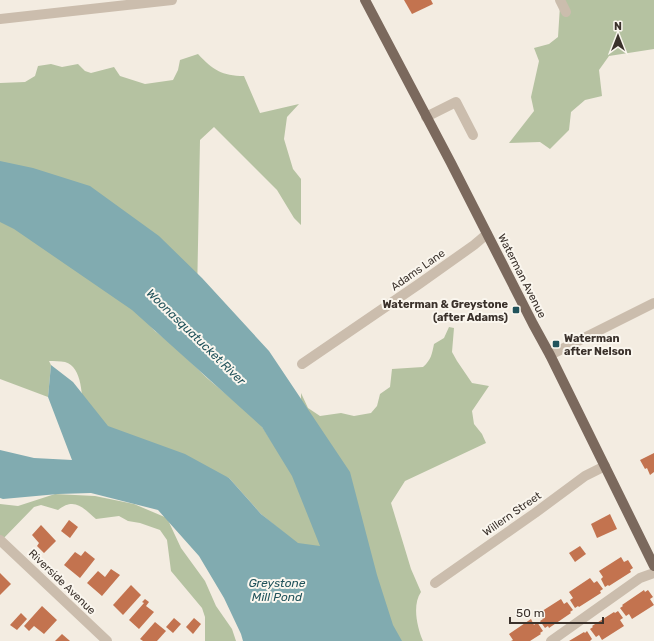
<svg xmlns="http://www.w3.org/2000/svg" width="654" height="641" viewBox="0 0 654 641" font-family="Rubik,sans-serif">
<rect width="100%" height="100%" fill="#f3ece1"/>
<g fill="#b5c2a1">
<polygon points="558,0 654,0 654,49 609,56 599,70 602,96 585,100 571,112 569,130 550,149 540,142 509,143 534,111 531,97 539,61 534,48 549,44 558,37 560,6"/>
<path d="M198 54C213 70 222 76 244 76L260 113 299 104 287 117 284 139 293 169 301 179V225L294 218 277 190 214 127 200 140 197 297 0 168V83L25 82 35 76 38 66 51 64 62 67 78 64 85 71 91 73 114 67 120 76 145 84 173 80 178 70 180 60Z"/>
<path d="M0 219 118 290 155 331 174 346 207 378 259 422 298 482 325 546 301 547 261 514 229 478 131 450 83 413C82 398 83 367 65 362 60 361 54 361 49 361L51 365 48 397 0 379Z"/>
<path d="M449 327 454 328 452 352 457 361 472 383 489 386 472 411 474 424 482 434 486 443 405 481 391 503 411 569 421 592C412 605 417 627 423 641H399L301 412V393L308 408 320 416 341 413 354 416 371 413 377 406 380 394 390 387 392 369 423 367C431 360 432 354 434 344L444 338Z"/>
<path d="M55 494 95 496 134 504 167 518 181 548 205 581 216 606 232 629 236 641H205V617L202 608 171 571 167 540 160 530 140 523 128 521 119 516 96 519C83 508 75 497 58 510L41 505 34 507 0 542V504L18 506Z"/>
</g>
<polygon fill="#81abb0" points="0,161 33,168 90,186 159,236 202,278 269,351 350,472 377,575 393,625 402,641 243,641 241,634 224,598 199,556 158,510 91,493 58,494 3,499 0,498 0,450 34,458 72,460 48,397 51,365 73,382 108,426 185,454 229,478 261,514 298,543 320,546 292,476 262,427 132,310 14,229 0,222"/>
<g fill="#c3734f">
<polygon points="404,0 431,0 433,4 412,14"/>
<polygon points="654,453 654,472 650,475 647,468 645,469 640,460"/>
<polygon points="610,514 617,529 597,538 591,524"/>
<polygon points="69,520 78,527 70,538 61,531"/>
<polygon points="41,525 56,541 44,553 37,546 39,543 32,535"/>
<polygon points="580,546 586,554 575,562 569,553"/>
<polygon points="85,551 95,559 80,578 64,565 75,552 81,556"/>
<polygon points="621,557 624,562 628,560 633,568 630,570 631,572 609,586 608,585 605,587 601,579 603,577 599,571"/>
<polygon points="111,569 120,575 102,596 87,583 98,571 105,577"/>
<polygon points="0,573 11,584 0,595"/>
<polygon points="590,578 594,583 597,581 603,589 600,591 601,593 579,607 578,606 575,608 570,600 573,598 569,592"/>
<polygon points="131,585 141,595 123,615 113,605"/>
<polygon points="644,590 645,592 648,590 653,597 650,599 654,605 632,619 629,614 626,616 620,608 623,606 622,605"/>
<polygon points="145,599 149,602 146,606 154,612 139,629 129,620 144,603 142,602"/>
<polygon points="561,599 564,604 567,602 573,610 570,612 571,613 549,628 548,626 545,628 540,621 543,619 539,613"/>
<polygon points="42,606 57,620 44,634 34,626 29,631 24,626"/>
<polygon points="618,611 623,618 620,620 624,626 602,640 599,635 596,637 590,629 593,627 592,626 614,612 615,613"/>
<polygon points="21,613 27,619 17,630 10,625"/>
<polygon points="174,618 181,624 173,633 166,627"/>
<polygon points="194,618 201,624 193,634 186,627"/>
<polygon points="531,619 534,625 537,622 543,631 540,633 541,634 530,641 511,641 513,640 509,634"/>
<polygon points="155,622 166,631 157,641 143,641 140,639"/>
<polygon points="587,631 592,639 590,641 569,641 584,632 585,633"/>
<polygon points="62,634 70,641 55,641"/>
</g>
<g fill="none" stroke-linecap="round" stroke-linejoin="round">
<g stroke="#cbbdad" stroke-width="10">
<polyline points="560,0 566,12"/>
<polyline points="0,19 172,0"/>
<polyline points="426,117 456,102 473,135"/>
<polyline points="550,355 654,303"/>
<polyline points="302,364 419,284 474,245 487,234"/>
<polyline points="0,540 107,641"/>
<polyline points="435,583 535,513 585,476 605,466"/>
<polyline points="551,641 640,578 654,573"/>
</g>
<polyline stroke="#7b695d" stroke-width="10" points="365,0 451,163 533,324 550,355 654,566"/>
</g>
<g fill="#21535b" stroke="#faf6ee" stroke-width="1.5">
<rect x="512" y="306" width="8" height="8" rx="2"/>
<rect x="552" y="340" width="8" height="8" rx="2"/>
</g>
<g text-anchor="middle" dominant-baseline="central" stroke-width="4" stroke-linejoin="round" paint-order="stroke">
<g font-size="11" fill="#3a312b" stroke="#faf6ee">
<text transform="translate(418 270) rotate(-35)">Adams Lane</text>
<text transform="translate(522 276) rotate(63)">Waterman Avenue</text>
<text transform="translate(512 514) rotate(-35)">Willern Street</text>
<text transform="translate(62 582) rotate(44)">Riverside Avenue</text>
</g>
<g font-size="11" font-weight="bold" fill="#3a312b" stroke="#faf6ee" text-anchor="end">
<text x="508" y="304">Waterman &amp; Greystone<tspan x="508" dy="13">(after Adams)</tspan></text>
<text x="564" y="338" text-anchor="start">Waterman<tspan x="564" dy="13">after Nelson</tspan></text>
</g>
<g font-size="12" font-style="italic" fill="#21535b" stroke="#faf6ee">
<text transform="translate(196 337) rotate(44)">Woonasquatucket River</text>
<text x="277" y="583">Greystone<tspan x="277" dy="14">Mill Pond</tspan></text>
</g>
</g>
<g transform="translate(618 36)" stroke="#faf6ee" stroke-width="3" paint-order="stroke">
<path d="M0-3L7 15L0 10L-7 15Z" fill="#3a312b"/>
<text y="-6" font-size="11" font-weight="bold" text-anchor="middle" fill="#3a312b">N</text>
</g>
<path d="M510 617v6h93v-6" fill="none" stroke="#3a312b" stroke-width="2"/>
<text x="516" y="617" font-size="12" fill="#3a312b" stroke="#faf6ee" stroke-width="3" paint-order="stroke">50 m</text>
</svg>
